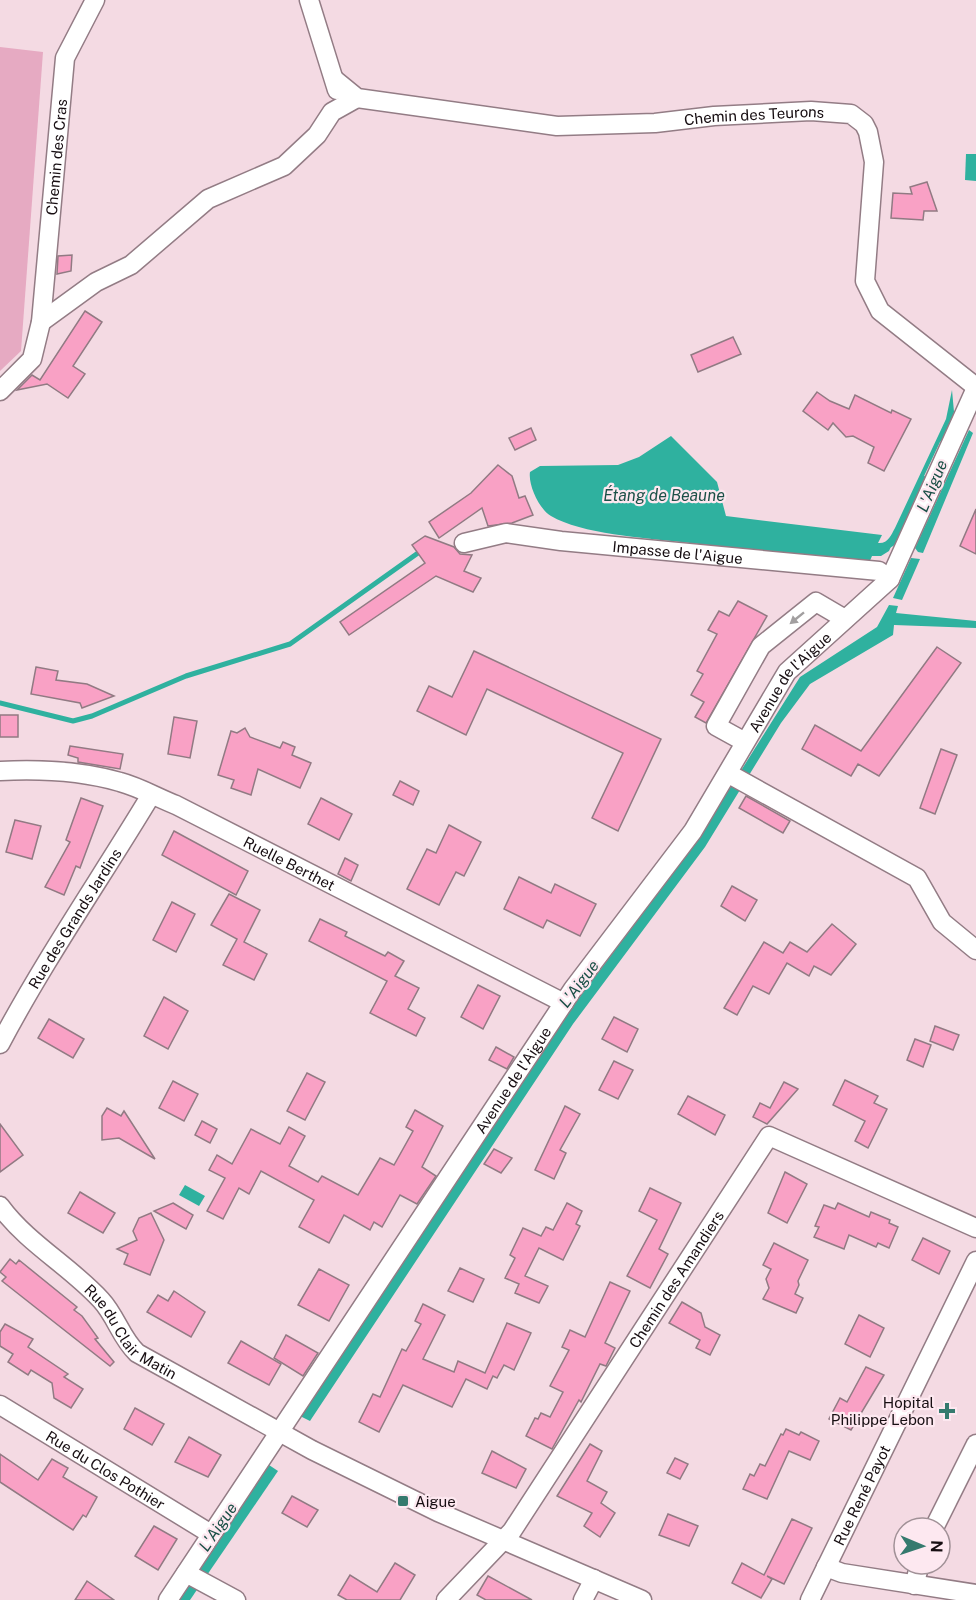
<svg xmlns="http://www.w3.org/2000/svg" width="976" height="1600" viewBox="0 0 976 1600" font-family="'Public Sans',sans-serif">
<rect width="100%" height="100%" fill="#f4dae3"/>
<polygon fill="#e6aac2" points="0,47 43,52 21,351 0,371"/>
<g fill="#2fb19f">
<polygon points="966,154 976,154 976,181 965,180"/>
<path d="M952 390 954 412 889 551 881 556H872L869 563C806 556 744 549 681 542 645 538 581 534 551 516 539 509 528 485 530 472L540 466 618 465 639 457 671 436 717 482 726 516 882 535 878 543C888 544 891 535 895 528L946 419Z"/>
<polygon points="969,430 973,433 923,553 918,552 915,548"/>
<polygon points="911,558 920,559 902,600 893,598"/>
<polygon points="889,605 898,606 896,613 976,621 976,628 894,625 893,635 810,684 781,723 705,847 573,1024 310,1421 300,1416 561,1022 694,845 800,677 877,627"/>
<polygon points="185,1185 205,1196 199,1206 179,1195"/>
<polygon points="269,1465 278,1471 190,1600 179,1600"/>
</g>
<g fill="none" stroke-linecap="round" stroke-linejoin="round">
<g stroke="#2fb19f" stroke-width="5">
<polyline points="941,439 952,417 951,412"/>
<polyline points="888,546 893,543 923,478"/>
<polyline points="0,703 73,721 92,716 186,676 290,644 418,553"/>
</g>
</g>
<g fill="#f9a1c5" stroke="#917a83" stroke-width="1.5">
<polygon points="927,182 937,211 924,211 923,220 891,218 893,193 912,194 910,187"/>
<polygon points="72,255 71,271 57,274 58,256"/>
<polygon points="85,311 102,322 73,366 85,374 68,398 47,384 17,390 32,375 40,380"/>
<polygon points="733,337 741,354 698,372 691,355"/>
<polygon points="817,392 830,401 849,409 855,395 891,413 892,410 911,419 884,471 868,463 874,447 853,436 846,437 833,423 828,430 803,411"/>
<polygon points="531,428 536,440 515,450 509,438"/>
<polygon points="498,465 512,476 519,498 525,496 533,515 512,523 488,526 482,508 439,538 429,522 471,493"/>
<polygon points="976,509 976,554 960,546"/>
<polygon points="425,536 454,547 460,554 472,555 464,571 481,578 473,592 436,576 349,635 340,622 425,563 412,545"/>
<polygon points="738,601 767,616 706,723 695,717 704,702 691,695 703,674 697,671 717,634 708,630 719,611 729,616"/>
<polygon points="937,647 961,663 879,776 858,764 851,776 802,749 815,725 861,751"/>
<polygon points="474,651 661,739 618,831 592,818 623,753 487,689 466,735 417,711 429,686 452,697"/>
<polygon points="36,667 58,671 56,680 87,684 114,696 82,708 80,703 31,694"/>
<rect x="0" y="715" width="18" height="22"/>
<polygon points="174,717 197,721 190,758 168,754"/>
<polygon points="245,728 250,737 280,748 283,742 295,747 292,755 311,763 300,788 258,769 251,795 231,788 234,780 218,775 231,731 237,733"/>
<polygon points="70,746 123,754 120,769 78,762 78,758 68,755"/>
<polygon points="941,749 957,755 935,814 920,808"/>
<polygon points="400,781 419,791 413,805 393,795"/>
<polygon points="746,796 790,821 783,833 739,808"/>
<polygon points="81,798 103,806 80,868 76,866 64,895 45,887 70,842 66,840"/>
<polygon points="321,798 352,814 339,840 308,824"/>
<polygon points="15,820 41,826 32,859 6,852"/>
<polygon points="449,825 481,842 464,876 456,872 439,905 407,889 427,849 436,853"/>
<polygon points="174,831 248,871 236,895 162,855"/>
<polygon points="345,858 358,865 351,881 338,874"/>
<polygon points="519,877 551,893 555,884 596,904 580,936 547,920 543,928 504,909"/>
<polygon points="732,886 757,900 745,921 721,906"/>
<polygon points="229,894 260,910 244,942 267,954 254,980 223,965 237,939 211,925"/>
<polygon points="172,902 195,914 176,952 153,940"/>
<polygon points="320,919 347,932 345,936 385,956 388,952 404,961 395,976 419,988 408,1009 425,1018 416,1036 370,1013 387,981 309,941"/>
<polygon points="832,924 856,944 831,975 814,966 809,976 787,963 769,994 753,986 737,1015 724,1008 764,942 783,953 790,942 807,952"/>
<polygon points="478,985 500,996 483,1029 461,1017"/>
<polygon points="164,997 188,1011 168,1049 144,1036"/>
<polygon points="614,1017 638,1029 627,1052 602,1039"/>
<polygon points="49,1019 84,1039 73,1058 38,1038"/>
<polygon points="935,1026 959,1035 953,1050 930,1041"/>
<polygon points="915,1039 931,1045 923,1067 907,1060"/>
<polygon points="496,1047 514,1057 507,1069 489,1060"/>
<polygon points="614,1061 633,1070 618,1099 599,1090"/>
<polygon points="307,1073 325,1082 305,1120 287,1111"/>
<polygon points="845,1080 878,1096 874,1103 887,1109 868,1148 855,1141 865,1121 833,1105"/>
<polygon points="173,1081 198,1094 184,1121 159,1108"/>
<polygon points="784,1082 798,1089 767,1124 753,1117 760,1103 770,1108"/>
<polygon points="688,1096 725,1115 715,1135 678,1114"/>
<polygon points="565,1106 580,1114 560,1150 566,1153 554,1179 535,1170"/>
<polygon points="107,1108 121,1116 124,1111 155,1159 119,1138 102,1140 102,1116"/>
<polygon points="415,1110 443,1126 422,1167 436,1176 417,1204 400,1195 382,1227 374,1222 370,1230 344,1215 329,1243 299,1227 314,1200 261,1171 249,1194 239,1188 223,1219 207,1211 225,1178 209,1170 217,1155 232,1164 251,1129 280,1144 289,1127 305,1136 289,1166 318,1182 322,1176 358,1195 380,1158 394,1165 413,1131 406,1127"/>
<polygon points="202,1121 217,1129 210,1143 195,1135"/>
<polygon points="0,1124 23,1155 0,1172"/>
<polygon points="494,1149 512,1158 501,1173 484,1164"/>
<polygon points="785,1172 807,1184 787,1223 768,1213"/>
<polygon points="650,1188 681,1203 659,1249 668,1254 650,1288 627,1276 657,1220 639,1211"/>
<polygon points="80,1192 115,1213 103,1233 68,1213"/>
<polygon points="173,1203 193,1215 186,1229 154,1211"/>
<polygon points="567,1203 582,1211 576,1224 580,1226 563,1260 539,1248 525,1276 548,1286 539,1303 515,1293 519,1284 505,1278 515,1258 510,1255 523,1228 541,1236 546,1227 553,1230"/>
<polygon points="838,1203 869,1217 871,1212 890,1220 889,1223 898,1227 889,1248 878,1243 876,1247 849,1235 844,1249 814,1237 819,1227 815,1226 824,1205 835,1209"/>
<polygon points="151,1213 164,1240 150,1275 124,1264 128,1254 117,1249 137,1240 133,1231 139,1218"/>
<polygon points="923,1238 950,1251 939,1274 912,1260"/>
<polygon points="774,1243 808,1260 798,1281 799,1285 795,1294 803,1298 796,1313 763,1299 769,1288 766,1279 771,1269 763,1265"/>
<polygon points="10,1259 16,1264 19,1260 77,1307 74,1310 82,1316 98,1338 95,1339 114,1362 110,1366 2,1281 6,1277 0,1272"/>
<polygon points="460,1268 484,1279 473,1302 448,1291"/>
<polygon points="319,1269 349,1285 329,1321 298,1305"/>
<polygon points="610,1282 630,1291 605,1343 615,1348 606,1366 600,1364 581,1402 579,1400 552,1449 526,1436 535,1418 538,1419 541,1413 550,1417 563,1392 550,1386 569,1350 562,1347 570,1330 585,1337"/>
<polygon points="174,1291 205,1312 191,1337 147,1312 158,1295 168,1301"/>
<polygon points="682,1302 701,1313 705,1327 720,1335 710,1355 696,1348 700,1340 669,1323"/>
<polygon points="423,1304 445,1315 423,1359 454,1372 458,1361 485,1373 507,1323 531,1333 514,1370 504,1365 497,1378 493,1376 487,1389 466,1379 452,1407 403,1385 379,1432 359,1422 373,1394 380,1397 402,1349 406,1351 421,1324 415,1321"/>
<polygon points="859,1315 884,1328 870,1357 845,1344"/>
<polygon points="5,1324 33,1339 28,1347 68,1374 64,1377 83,1389 71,1408 54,1398 52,1383 31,1370 28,1375 8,1362 13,1354 0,1346 0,1332"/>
<polygon points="286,1335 318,1353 303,1376 274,1358"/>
<polygon points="241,1341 281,1364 269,1385 228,1363"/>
<polygon points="866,1367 884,1375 851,1430 829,1419 840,1398 847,1402"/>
<polygon points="135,1408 164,1424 152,1445 124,1429"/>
<polygon points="786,1429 799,1435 801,1432 819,1441 810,1460 789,1451 767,1499 743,1489 750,1474 754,1476 760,1464 765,1466 781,1434 783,1435"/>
<polygon points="189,1437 221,1455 208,1477 175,1462"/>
<polygon points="590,1444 602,1451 587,1481 607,1492 601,1503 615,1513 600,1537 584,1526 592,1513 557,1496"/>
<polygon points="492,1451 526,1469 516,1488 482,1473"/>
<polygon points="0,1454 38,1480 52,1459 68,1468 63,1477 97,1497 86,1517 83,1515 73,1530 0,1482"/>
<polygon points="675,1458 688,1464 680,1479 667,1473"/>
<polygon points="292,1496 318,1510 307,1527 282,1513"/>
<polygon points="668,1514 698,1526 689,1546 659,1535"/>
<polygon points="792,1519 812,1528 784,1584 767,1576 772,1579 761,1598 732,1583 742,1563 764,1575"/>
<polygon points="154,1526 177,1539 158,1570 135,1556"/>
<polygon points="395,1563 415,1575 400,1600 347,1600 338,1595 350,1575 377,1592"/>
<polygon points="488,1576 532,1600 486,1600 477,1595"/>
<polygon points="87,1581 114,1600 75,1600"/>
</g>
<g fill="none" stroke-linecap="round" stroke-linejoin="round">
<g stroke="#937c85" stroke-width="21">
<g id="minor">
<polyline points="309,0 337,90"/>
<path id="s1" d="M335 80 357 98 557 126 655 123 714 116 811 111 851 114 864 124 868 132 874 162 865 281 880 311 976 387"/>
<polyline points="41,322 96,282 131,265 208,199 284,166 317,135 332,112 357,98"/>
<path id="s2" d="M0 391 32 359 41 322 65 58 95 0"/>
<path id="s3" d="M464 543 506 533 561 541 879 571 890 579"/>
<polyline points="745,742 716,726 761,646 816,602 845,619"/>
<path id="s4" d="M0 771C39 769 82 771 120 782 139 787 158 798 176 805L564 1003"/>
<polyline points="729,774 917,878 942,922 976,950"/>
<path id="s5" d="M0 1044C45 959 101 878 151 795"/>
<path id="s6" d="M0 1206C28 1244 70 1266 101 1300 116 1316 121 1338 137 1353L312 1450 438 1512 642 1600"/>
<path id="s7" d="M0 1405 211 1534"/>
<polyline points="934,1528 976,1444"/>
<polyline points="826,1567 842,1573 976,1594"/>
<polyline points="186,1573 236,1600"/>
<polyline points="914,1585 920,1564"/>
<path id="s8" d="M168 1600 573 989 693 831 787 672 890 579 976 388"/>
<path id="s9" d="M446 1600 512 1531 769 1136 976 1228"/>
<polyline points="583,1600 594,1579"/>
<path id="s10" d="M810 1600 976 1261"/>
</g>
</g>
<use href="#minor" stroke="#fff" stroke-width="18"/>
</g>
<defs><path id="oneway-solid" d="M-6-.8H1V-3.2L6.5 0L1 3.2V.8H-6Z" transform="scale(1.5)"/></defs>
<use fill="#a29fa0" href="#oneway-solid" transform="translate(797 618) rotate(141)"/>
<g fill="#357a6e" stroke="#fde8f0" stroke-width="2">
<path d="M944 1402h6v6h6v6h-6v6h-6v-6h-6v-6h6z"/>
<rect x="397" y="1495" width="12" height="12" rx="3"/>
</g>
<g text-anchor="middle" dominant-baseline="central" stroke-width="4.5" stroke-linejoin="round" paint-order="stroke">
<g font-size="15" fill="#170e12" stroke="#fde8f0">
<text stroke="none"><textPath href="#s1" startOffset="428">Chemin des Teurons</textPath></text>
<text stroke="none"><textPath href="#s2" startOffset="249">Chemin des Cras</textPath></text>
<text stroke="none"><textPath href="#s3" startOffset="216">Impasse de l'Aigue</textPath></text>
<text stroke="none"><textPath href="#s8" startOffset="1110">Avenue de l'Aigue</textPath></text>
<text stroke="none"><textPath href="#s4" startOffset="309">Ruelle Berthet</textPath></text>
<text stroke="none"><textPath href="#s5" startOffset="146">Rue des Grands Jardins</textPath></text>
<text stroke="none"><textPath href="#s8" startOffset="624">Avenue de l'Aigue</textPath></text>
<text stroke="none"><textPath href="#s9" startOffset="396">Chemin des Amandiers</textPath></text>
<text stroke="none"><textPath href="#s6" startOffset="183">Rue du Clair Matin</textPath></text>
<text stroke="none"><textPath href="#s7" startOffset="124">Rue du Clos Pothier</textPath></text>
<text stroke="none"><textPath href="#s10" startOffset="117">Rue René Payot</textPath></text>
</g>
<g font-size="15" fill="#170e12" stroke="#fde8f0" text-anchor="end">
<text x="934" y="1402">Hopital<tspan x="934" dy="17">Philippe Lebon</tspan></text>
<text x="415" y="1501" text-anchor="start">Aigue</text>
</g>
<g font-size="16" font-style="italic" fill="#1b5047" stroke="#fde8f0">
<text transform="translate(932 486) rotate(-67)">L'Aigue</text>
<text x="664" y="495">Étang de Beaune</text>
<text transform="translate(579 984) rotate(-53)">L'Aigue</text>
<text transform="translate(218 1527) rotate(-56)">L'Aigue</text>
</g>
</g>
<g transform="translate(922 1546) rotate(92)"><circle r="28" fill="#fde8f0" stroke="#a19197" stroke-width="1.5"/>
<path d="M0-4.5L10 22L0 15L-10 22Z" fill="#357a6e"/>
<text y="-9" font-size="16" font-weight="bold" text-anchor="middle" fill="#170e12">N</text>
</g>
</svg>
